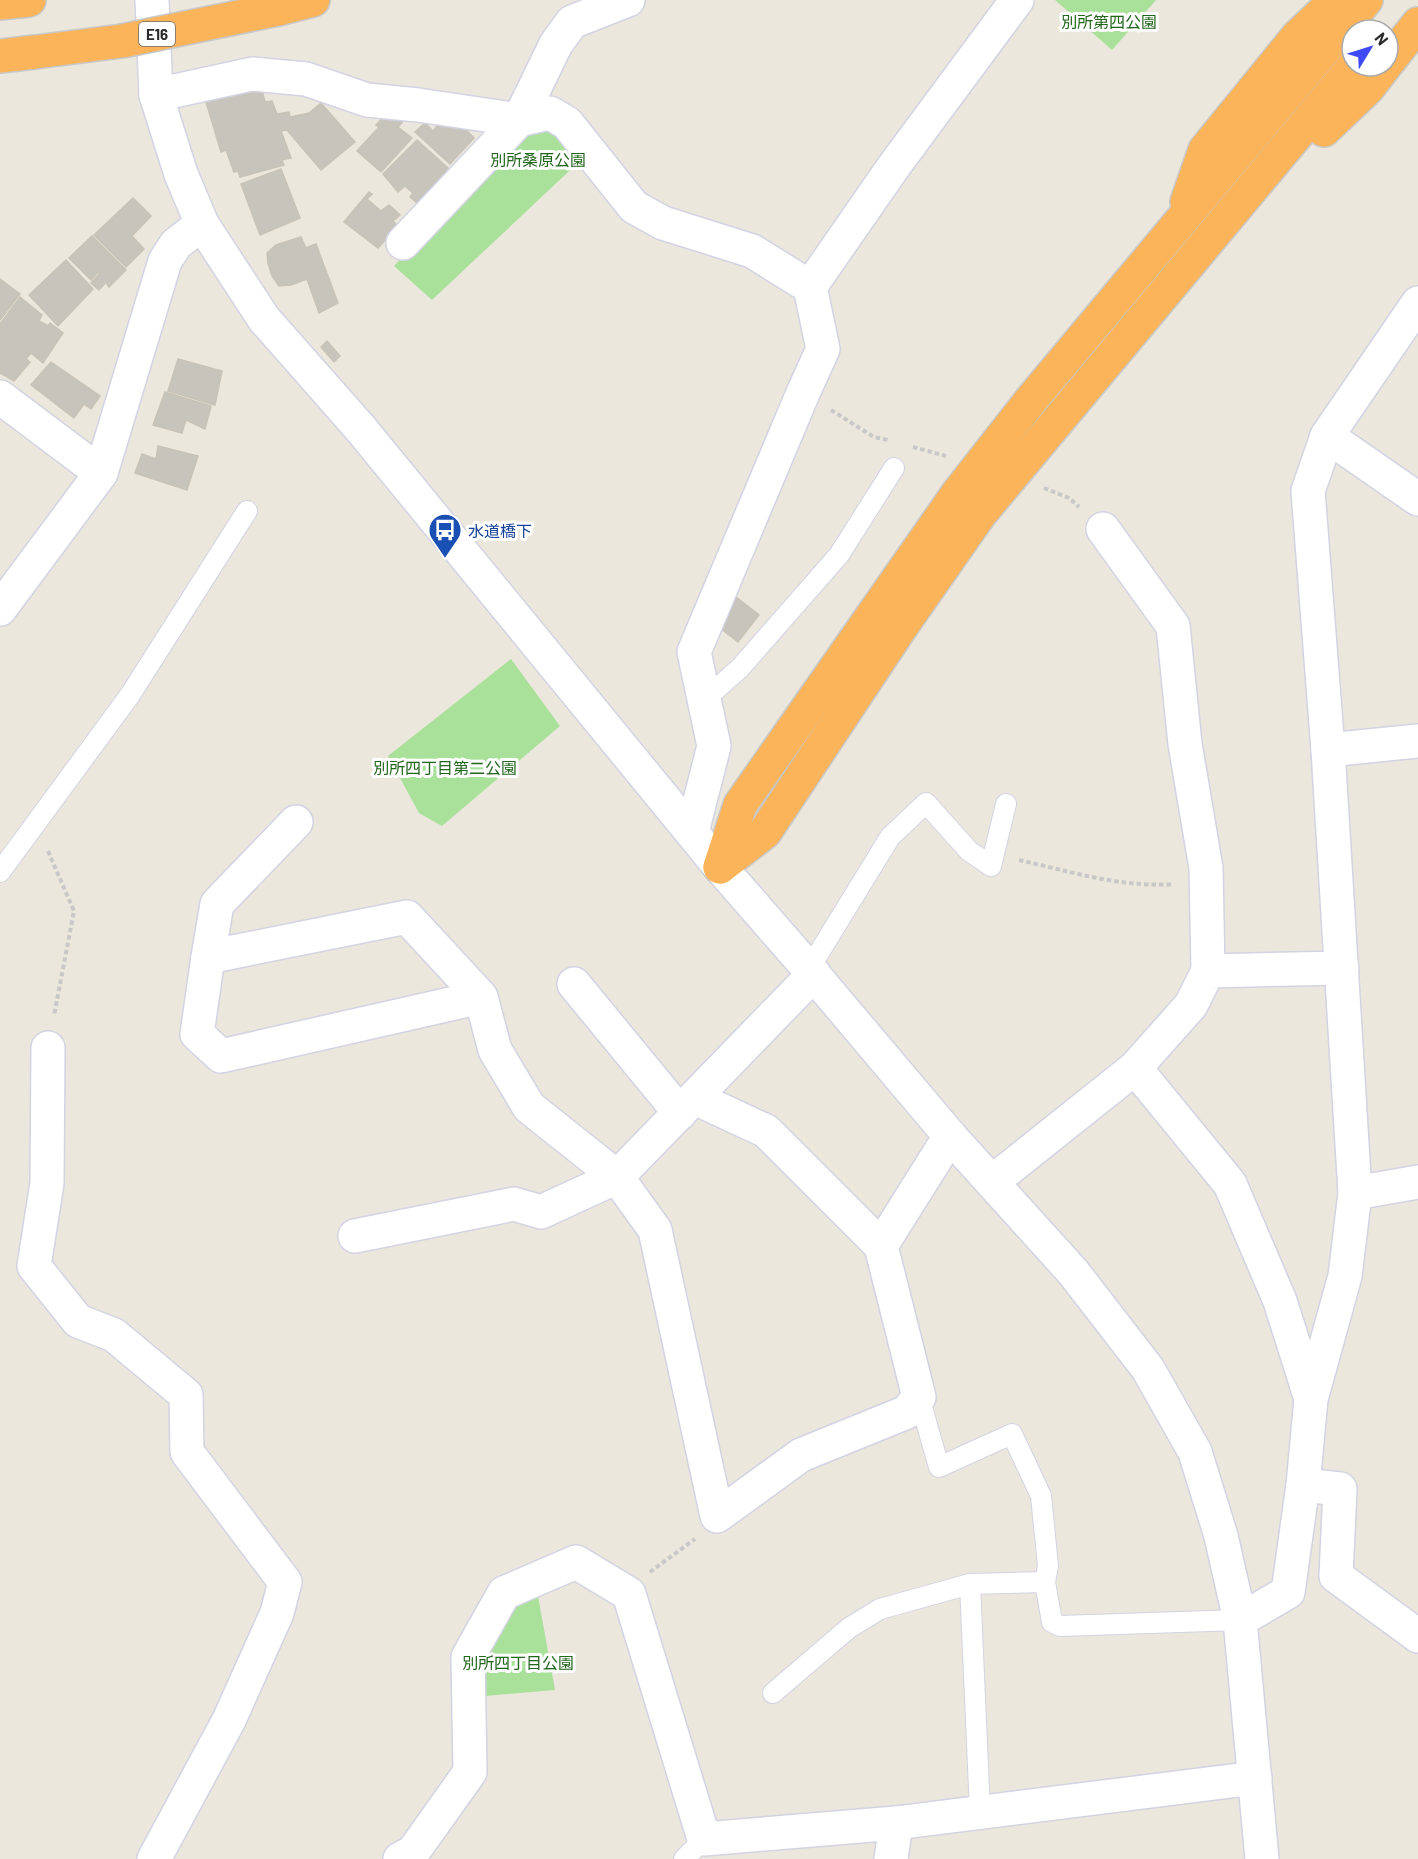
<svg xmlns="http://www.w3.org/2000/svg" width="1418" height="1859" viewBox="0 0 1418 1859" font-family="Barlow,'Noto Sans JP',sans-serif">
<rect width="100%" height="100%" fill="#ece7dc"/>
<g fill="#a9e19a">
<polygon points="1055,0 1156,0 1112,50"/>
<polygon points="550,124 583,158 432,300 394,266 524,127"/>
<polygon points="511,659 560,726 442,826 419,813 388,756"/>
<polygon points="538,1596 555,1690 485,1696 483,1664 514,1606"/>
</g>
<g fill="#c7c4bc" stroke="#c7c3b6" stroke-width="1.5">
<polygon points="260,83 265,102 272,101 277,114 289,112 290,117 309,113 321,103 355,142 321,170 287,130 281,131 291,158 282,160 284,165 240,177 238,171 234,172 226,150 221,152 206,102"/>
<polygon points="391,109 405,119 398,127 412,138 381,172 357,151 379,127 376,125"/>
<polygon points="449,112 474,138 450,164 415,132 425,123 433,131"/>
<polygon points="417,140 448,168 417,203 410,197 413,193 405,186 398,192 383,174"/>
<polygon points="281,169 300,218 260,235 241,184"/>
<polygon points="369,192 372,194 367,199 381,211 389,205 400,215 393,221 398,226 378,248 344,222"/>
<polygon points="133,198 151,216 132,236 144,249 126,267 94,235"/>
<polygon points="92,236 126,270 109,287 106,282 99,290 91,283 100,273 98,272 91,280 69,258"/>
<polygon points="301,237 306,248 316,244 338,303 319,313 307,279 291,285 279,286 272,276 268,263 267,253 276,245"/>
<polygon points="66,260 93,289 58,326 29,295"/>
<polygon points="0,279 20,294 0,320"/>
<polygon points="20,297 42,315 39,321 48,326 50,323 63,333 43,363 31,353 26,359 30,362 14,381 0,373 0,324"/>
<polygon points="327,341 340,356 334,362 321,347"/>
<polygon points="178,359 222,371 215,405 168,391"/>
<polygon points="51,362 100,396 91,409 84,404 74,418 31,385"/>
<polygon points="165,392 211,406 205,429 186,420 182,433 153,425"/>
<polygon points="158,446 198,456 187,490 135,473 142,454 156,459"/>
<polygon points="736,597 759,615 738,642 719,627 729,613 727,610"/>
</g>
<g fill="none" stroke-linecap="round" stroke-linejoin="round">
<g stroke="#d2d3e3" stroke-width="22">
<g id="lane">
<polyline points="705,699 740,668 839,555 894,468"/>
<polyline points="0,872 130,695 247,511"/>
<polyline points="809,969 890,837 926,803 969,851 991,866 1006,804"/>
<polyline points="919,1397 939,1467 1012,1434 1041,1496 1048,1566 1045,1582 1052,1622 1060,1626 1240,1620"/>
<polyline points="970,1584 980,1812"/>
<polyline points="773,1693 849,1628 880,1609 970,1584 1045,1582"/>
<polyline points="684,1859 704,1839"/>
</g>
</g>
<g stroke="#d2d3e3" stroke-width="36">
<g id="street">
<polyline points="156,95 252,74 306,79 367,100 418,105 519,120 550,113 567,123 634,207 663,223 752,251 810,287"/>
<polyline points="403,243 519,120 556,44 572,22 628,0"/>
<polyline points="0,397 101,473"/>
<polyline points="1327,436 1418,499"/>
<polyline points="1103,529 1173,626 1185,744 1206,868 1208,971"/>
<polyline points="0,609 101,473 165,261 176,244 202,224"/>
<polyline points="1328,750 1418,741"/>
<polyline points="692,832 714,746 694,652 803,393 823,349 810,287 894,166 1017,0"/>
<polyline points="208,957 217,904 296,822"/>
<polyline points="574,984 680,1113"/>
<polyline points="481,997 221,1056 197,1034 208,957 407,917 481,997 495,1050 529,1107 617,1177 655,1230 717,1516 801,1455 907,1412 919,1397 881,1246 950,1136"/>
<polyline points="48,1048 47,1183 34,1266 78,1321 114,1335 186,1395 187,1452 285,1582 277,1613 229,1720 154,1859"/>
<polyline points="1135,1068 1230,1184 1280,1301 1311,1399"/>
<polyline points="695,1098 766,1131 881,1246"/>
<polyline points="992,1182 1135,1068 1191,1005 1208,971 1342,968"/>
<polyline points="1355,1193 1418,1182"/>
<polyline points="355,1236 514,1204 541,1212 617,1177 814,974"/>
<polyline points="1303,1485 1340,1489 1336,1576 1418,1636"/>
<polyline points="1240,1620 1288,1592 1303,1485 1311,1399 1345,1276 1355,1193 1328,750 1308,491 1327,436 1418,303"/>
<polyline points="400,1859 413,1852 470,1772 468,1657 504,1593 576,1562 629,1594 704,1839 896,1823 1255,1778"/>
<polyline points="891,1859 896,1823"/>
</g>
</g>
<g stroke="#d2d3e3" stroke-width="36">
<polyline id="secondary" points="152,0 156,95 181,174 202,224 264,319 361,429 720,867 809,969 950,1136 1073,1272 1148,1369 1195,1452 1221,1536 1240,1620 1262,1859"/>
</g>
<g stroke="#c8c8c8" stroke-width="36">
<g id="highway">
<polyline points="0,3 29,0"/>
<polyline points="278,9 313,0"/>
<polyline points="0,56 35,52"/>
<polyline points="1388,62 1418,24"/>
<polyline points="1324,130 1368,88 1385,66"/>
<polyline points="1187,202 1205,150 1297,37 1336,0"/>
<polyline points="720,867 740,805 958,493 1031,400 1366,0"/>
<polyline points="720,867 765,832 901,627 980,514 1354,66"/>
</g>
</g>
<g stroke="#c8c8c8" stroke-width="4" stroke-dasharray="4.5 3" stroke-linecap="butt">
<polyline points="831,410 874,437 888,440"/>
<polyline points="913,447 946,456"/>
<polyline points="1044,488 1069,498 1079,507"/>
<polyline points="48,851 74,911 54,1016"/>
<path d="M1019 860C1069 871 1121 888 1173 884"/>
<polyline points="650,1572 695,1539"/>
</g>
<use href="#lane" stroke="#fff" stroke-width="20"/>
<use href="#street" stroke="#fff" stroke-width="33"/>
<use href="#secondary" stroke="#fff" stroke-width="33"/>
<use href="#highway" stroke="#fbb459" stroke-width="33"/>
<g stroke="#c8c8c8" stroke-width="36" stroke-linecap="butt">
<polyline id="highway-bridge" points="35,52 122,41 278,9"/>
</g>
<use href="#highway-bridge" stroke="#fbb459" stroke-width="33"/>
</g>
<defs>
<g id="bus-pin" transform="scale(1.725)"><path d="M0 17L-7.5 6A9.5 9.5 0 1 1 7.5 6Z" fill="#1a4fb4" stroke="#fff"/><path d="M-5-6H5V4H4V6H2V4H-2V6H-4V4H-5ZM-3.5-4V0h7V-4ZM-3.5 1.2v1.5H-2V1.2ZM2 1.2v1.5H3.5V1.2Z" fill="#fff"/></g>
</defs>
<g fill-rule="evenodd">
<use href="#bus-pin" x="445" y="530"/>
</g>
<g text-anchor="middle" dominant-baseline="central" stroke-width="6" stroke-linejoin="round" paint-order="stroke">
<rect fill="#fff" stroke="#6a6a6a" stroke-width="1.5" x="139" y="22" width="36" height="24" rx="4.5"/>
<g font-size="15" font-weight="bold" fill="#2a2a2a">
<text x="157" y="34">E16</text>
</g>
<g font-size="16" fill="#21661b" stroke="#fff">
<text x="1109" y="21">別所第四公園</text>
<text x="538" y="159">別所桑原公園</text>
<text x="445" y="767">別所四丁目第二公園</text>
<text x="518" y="1662">別所四丁目公園</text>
</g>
<g font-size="16" fill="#164399" stroke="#fff" text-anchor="start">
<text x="468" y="530">水道橋下</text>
</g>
</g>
<g transform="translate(1370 48) rotate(52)"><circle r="28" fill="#ffffff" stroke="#aaaaaa" stroke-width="1.5"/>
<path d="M0-4.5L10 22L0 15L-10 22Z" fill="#3f49f6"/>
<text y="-9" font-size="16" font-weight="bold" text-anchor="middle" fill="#2a2a2a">N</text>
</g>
</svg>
